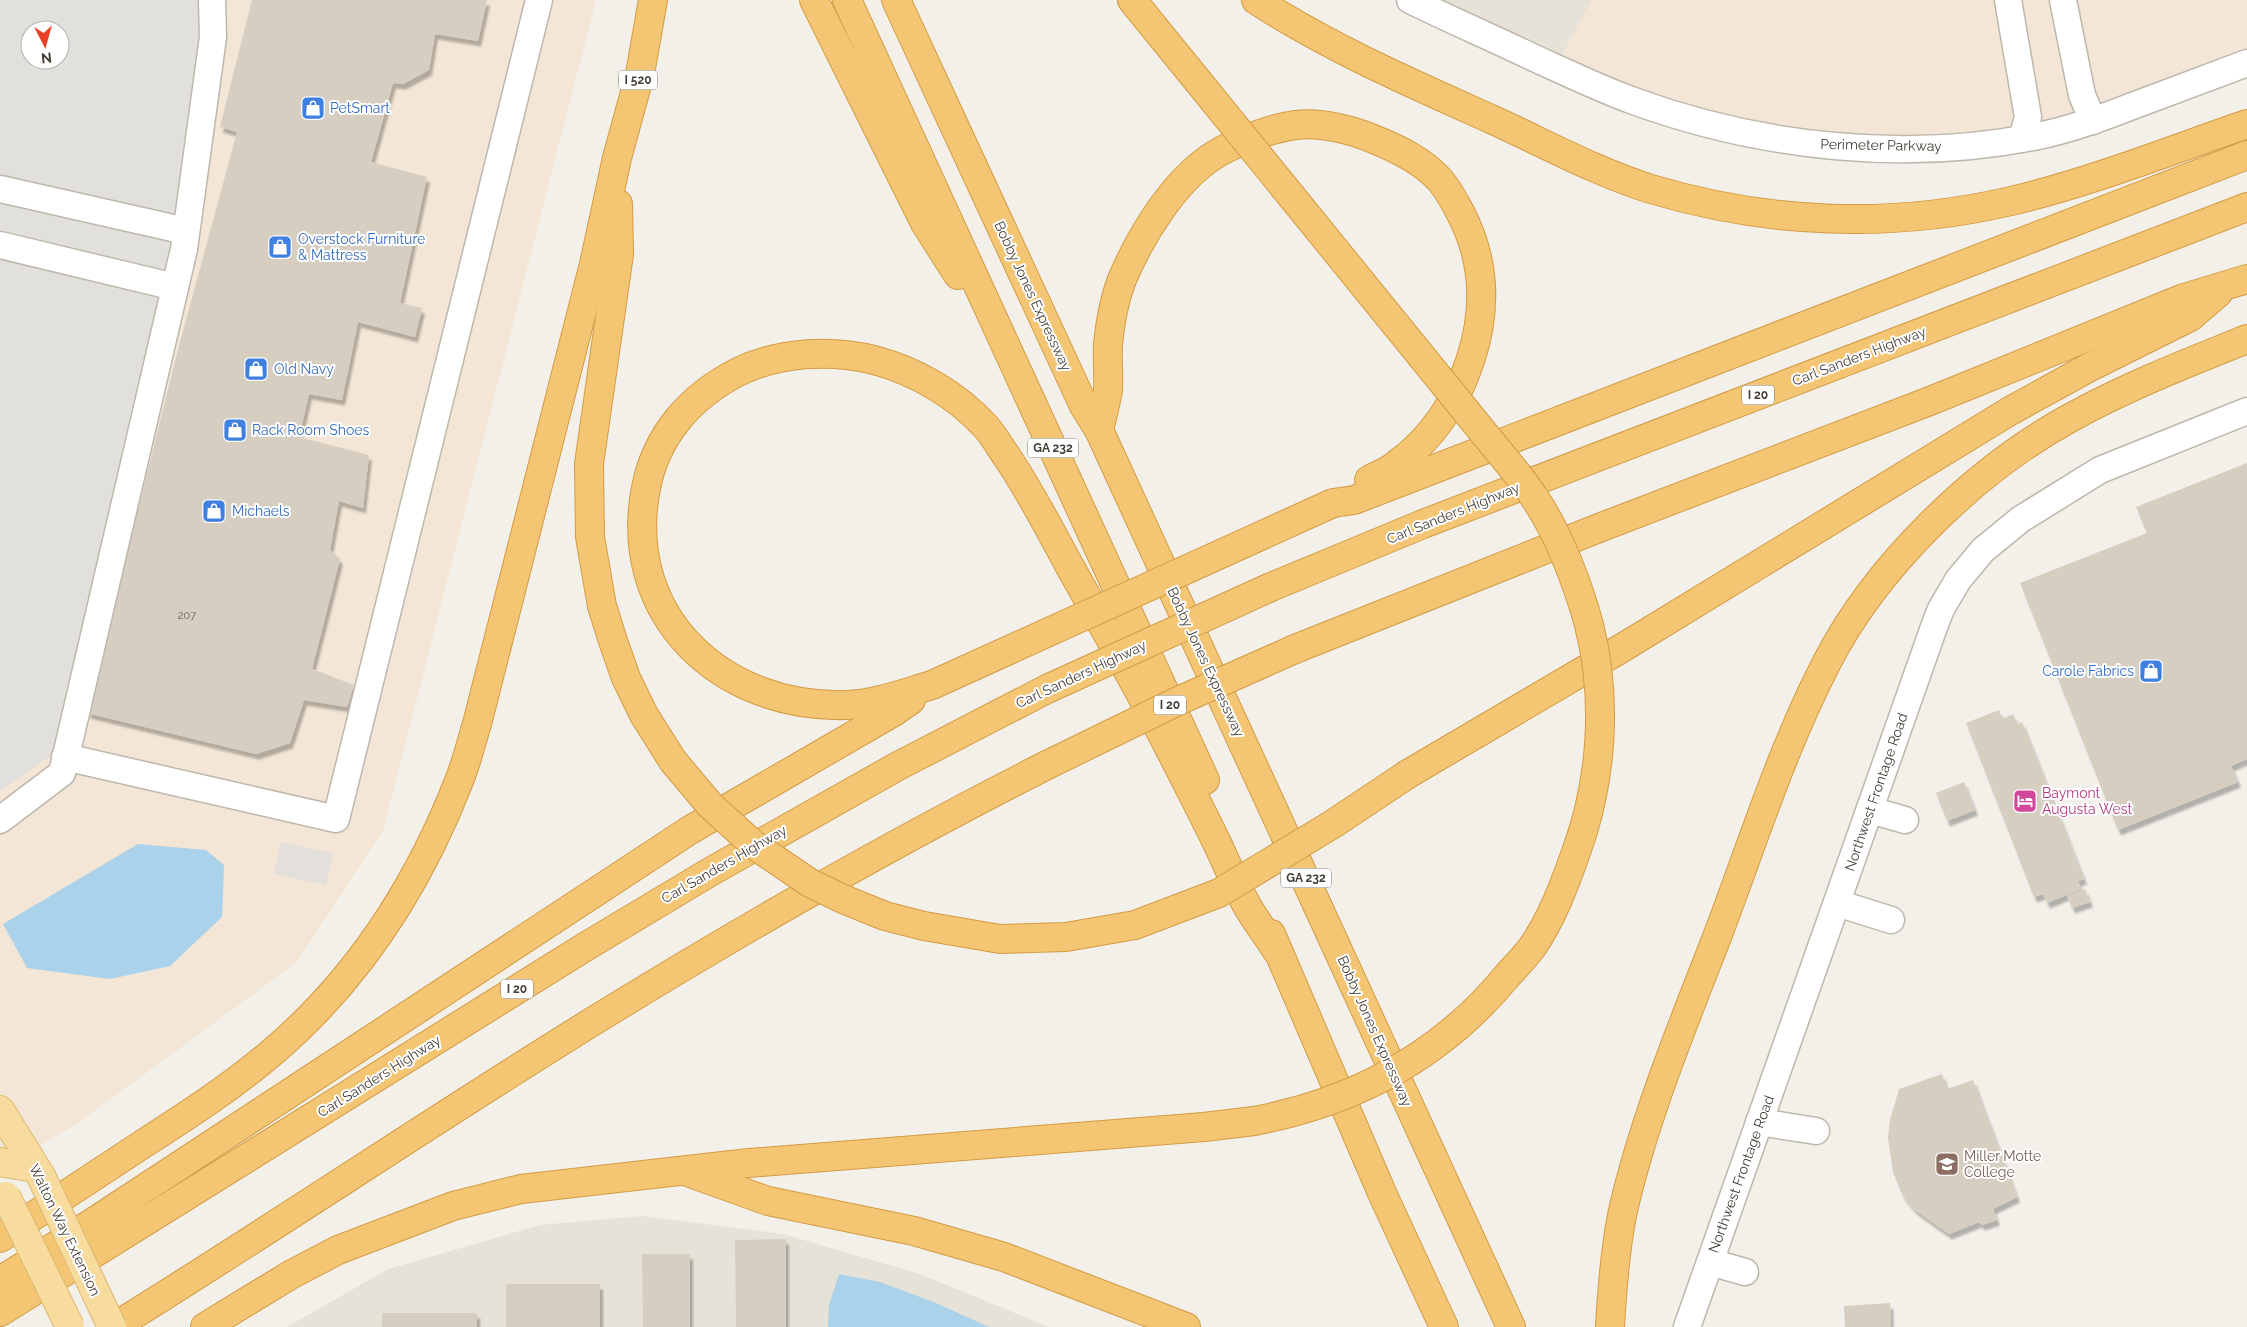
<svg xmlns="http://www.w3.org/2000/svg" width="2247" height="1327" viewBox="0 0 2247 1327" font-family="Raleway,sans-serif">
<defs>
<filter id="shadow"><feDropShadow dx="3" dy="5.5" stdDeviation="1" flood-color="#0004"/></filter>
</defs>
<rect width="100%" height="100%" fill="#f3f0e9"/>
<g fill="#e7e2d7">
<polygon points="1411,0 1594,0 1555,67"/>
<polygon points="642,1216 783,1234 920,1274 1049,1327 287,1327 388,1269 540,1225"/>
</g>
<g fill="#f3e6d6" fill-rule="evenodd">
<path d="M0 0H596L383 831 296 963 74 1126 0 1168ZM30 30H60V60H30Z"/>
<polygon points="1592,0 2247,0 2247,62 1971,145 1787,141 1555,67"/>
</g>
<polygon fill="#e3dfda" points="281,842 333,853 326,885 274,874"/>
<path fill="#e2e0dd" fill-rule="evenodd" d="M0 0H203L204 21 174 246 55 753 0 791ZM30 30H60V60H30Z"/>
<g fill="#aad2eb">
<polygon points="138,844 206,850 224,865 222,917 170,966 110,979 27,968 3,924"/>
<polygon points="839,1274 880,1282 936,1303 989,1327 828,1327 829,1305"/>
</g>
<g fill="#d7cec2" filter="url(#shadow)">
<polygon points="252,0 487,0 478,41 435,34 429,70 403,84 393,83 371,162 427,177 400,303 422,308 415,337 358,322 342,400 309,394 299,437 369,455 363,508 339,501 330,550 340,559 312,669 354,685 347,707 304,700 290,743 256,754 87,713 176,357 237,132 220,127"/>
<polygon points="2247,463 2247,759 2231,766 2238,782 2118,830 2020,583 2147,533 2136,507"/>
<polygon points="1999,710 2002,719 2013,714 2017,724 2022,722 2084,879 2078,881 2081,889 2047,903 2043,894 2034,897 1966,723"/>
<polygon points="1964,782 1975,810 1947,821 1936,793"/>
<polygon points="2085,889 2090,902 2072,908 2067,896"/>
<polygon points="1942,1074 1947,1089 1973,1080 2017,1197 1993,1209 1997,1220 1982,1225 1979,1222 1949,1234 1915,1210 1903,1196 1893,1172 1888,1138 1890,1120 1899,1089"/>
<polygon points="786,1239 786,1327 736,1327 735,1240"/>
<polygon points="642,1254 690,1254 690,1327 643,1327"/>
<rect x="506" y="1284" width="94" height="43"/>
<polygon points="1890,1303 1891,1327 1845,1327 1844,1306"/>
<rect x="382" y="1313" width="95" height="14"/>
</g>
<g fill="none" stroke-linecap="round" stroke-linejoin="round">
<g stroke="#beb7ac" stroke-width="29">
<g id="minor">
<path d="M1410 0C1449 19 1490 37 1530 56 1563 71 1596 87 1631 100 1761 148 1912 164 2047 134 2078 127 2107 116 2135 105 2173 91 2210 77 2247 63"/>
<polyline points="2008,0 2028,117 2022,139"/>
<polyline points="2063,0 2082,95 2093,121"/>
<polyline points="0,189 186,231"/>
<polyline points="0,245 175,287"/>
<polyline points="65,757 336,819 539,0"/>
<polyline points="1870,810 1905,820"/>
<polyline points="0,820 62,773 184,249 213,37 212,0"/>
<polyline points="1837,903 1891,920"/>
<polyline points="1759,1122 1816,1131"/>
<polyline points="1710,1262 1745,1272"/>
<polyline points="1687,1327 1934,627 1941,609 1958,580 1983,550 2021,519 2100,470 2247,411"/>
</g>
</g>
<g stroke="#dcb86f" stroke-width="30">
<g id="major">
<polyline points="0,1110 41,1176"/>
<polyline points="0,1162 35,1168"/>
</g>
</g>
<g stroke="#d39b44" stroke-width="30">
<g id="highway">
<polyline points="814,0 925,223 958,275"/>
<polyline points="847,0 1205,780"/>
<polyline points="896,0 1084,406 1099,430 1511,1327"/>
<polyline points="1132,0 1197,80"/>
<path d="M1256 0C1330 48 1411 83 1491 119 1544 143 1596 172 1651 189 1768 224 1891 229 2011 201 2091 182 2169 151 2247 124"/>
<polyline points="618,204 619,254 589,464 590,537 602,606 613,641 626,678 644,715 673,761"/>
<path d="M1099 430C1102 417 1106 403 1108 390 1109 375 1107 359 1108 344 1110 324 1114 301 1121 282 1140 236 1177 174 1223 150 1245 139 1271 128 1296 125 1321 122 1353 130 1376 140 1398 149 1421 160 1438 178 1447 187 1454 201 1460 212 1485 259 1487 308 1471 358 1458 399 1433 438 1397 464 1389 471 1378 475 1369 480"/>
<polyline points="1333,503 1354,500 2247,155"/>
<polyline points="1271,587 1423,524 2247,207"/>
<polyline points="1295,649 1604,526 1930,401 2184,298 2247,279"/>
<path d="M932 685C904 693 876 704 847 705 722 709 621 616 646 488 656 435 691 396 738 372 779 352 831 349 874 360 916 371 957 395 986 427 994 436 1000 447 1007 457 1030 491 1049 528 1069 565 1101 622 1134 680 1164 738 1182 773 1200 808 1217 843 1226 862 1235 883 1245 902 1254 919 1267 935 1277 951"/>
<polyline points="1408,774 1622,648 2010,411 2088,368 2190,317 2218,293"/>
<polyline points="1271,934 1382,1193 1444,1327"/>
<polyline points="690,1173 768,1201 914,1231 1004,1257 1186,1327"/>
<path d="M0 1238C49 1206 97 1174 146 1142 188 1115 231 1087 269 1055 356 982 418 886 459 781 467 761 472 740 478 720L594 264 617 158 640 74 653 0"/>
<polyline points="0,1281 95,1221 690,830 892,713 911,700"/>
<polyline points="0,1312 585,947 710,872 898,766 1047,689"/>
<path d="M114 1327C282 1223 445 1112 613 1009 755 922 899 840 1047 765"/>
<polyline points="205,1327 292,1274 338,1250 453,1206 521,1189 749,1163 1204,1127 1254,1121"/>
<path d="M1610 1327C1612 1290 1615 1252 1622 1215 1643 1121 1682 1027 1717 937 1752 845 1781 751 1826 664 1875 567 1975 470 2070 418 2126 387 2187 363 2247 339"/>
</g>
</g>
<use href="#minor" stroke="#fff" stroke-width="26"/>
<use href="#major" stroke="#f7dc9e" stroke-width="28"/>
<use href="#highway" stroke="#f4c674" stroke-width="28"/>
<g stroke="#dcb86f" stroke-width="30" stroke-linecap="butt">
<g id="major-bridge">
<polyline points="41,1176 112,1327"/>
<polyline points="6,1196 70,1327"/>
</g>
</g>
<g stroke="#d39b44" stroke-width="30" stroke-linecap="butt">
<g id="highway-bridge">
<path d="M1197 80 1496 448C1509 464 1523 480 1534 497 1558 532 1578 584 1589 625 1608 700 1602 783 1575 855 1564 886 1552 918 1533 946 1525 957 1516 966 1507 976 1441 1056 1355 1102 1254 1121"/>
<polyline points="932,685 1333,503"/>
<polyline points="1047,689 1271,587"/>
<polyline points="673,761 710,805 754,845 810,883 843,899 885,916 924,926 1000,939 1066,937 1135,925 1219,893 1333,824 1408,774"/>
<polyline points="1047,765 1178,701 1295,649"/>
</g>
</g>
<use href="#major-bridge" stroke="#f7dc9e" stroke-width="28"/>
<use href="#highway-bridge" stroke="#f4c674" stroke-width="28"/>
</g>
<defs>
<g id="shop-square" transform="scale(1.25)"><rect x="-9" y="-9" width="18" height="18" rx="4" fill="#3f7fe0" stroke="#fff"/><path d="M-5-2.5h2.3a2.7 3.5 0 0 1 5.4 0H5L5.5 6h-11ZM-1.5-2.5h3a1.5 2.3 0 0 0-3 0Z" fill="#fff"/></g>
<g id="hotel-square" transform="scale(1.25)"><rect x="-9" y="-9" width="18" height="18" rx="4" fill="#d1479c" stroke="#fff"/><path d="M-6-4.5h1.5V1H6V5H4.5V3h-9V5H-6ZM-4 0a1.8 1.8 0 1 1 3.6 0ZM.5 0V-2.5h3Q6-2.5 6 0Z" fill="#fff"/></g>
<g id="university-square" transform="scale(1.25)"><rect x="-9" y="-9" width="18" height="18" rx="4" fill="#8d6e63" stroke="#fff"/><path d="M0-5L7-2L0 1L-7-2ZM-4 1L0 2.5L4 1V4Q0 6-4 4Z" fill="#fff"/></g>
</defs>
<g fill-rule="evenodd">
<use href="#shop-square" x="313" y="108"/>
<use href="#shop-square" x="280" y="247"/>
<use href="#shop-square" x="256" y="369"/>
<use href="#shop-square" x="235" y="430"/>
<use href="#shop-square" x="214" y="511"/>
<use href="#shop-square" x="2151" y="671"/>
<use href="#hotel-square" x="2025" y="801"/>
<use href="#university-square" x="1947" y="1164"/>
</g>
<g text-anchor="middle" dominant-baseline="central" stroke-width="4" stroke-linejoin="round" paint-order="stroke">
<g font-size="11" fill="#6a645a">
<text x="187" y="615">207</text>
</g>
<g fill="#fff" stroke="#7e7974" stroke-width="1">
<rect x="619" y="70.5" width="38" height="19" rx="4"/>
<rect x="1742" y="385.5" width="32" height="19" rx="4"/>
<rect x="1028" y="438.5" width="50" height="19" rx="4"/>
<rect x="1154" y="695.5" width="32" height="19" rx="4"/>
<rect x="1281" y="868.5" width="50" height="19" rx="4"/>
<rect x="501" y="979.5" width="32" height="19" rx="4"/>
</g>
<g font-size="12" font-weight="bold" fill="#464038">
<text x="638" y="80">I 520</text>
<text x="1758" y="395">I 20</text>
<text x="1053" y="448">GA 232</text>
<text x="1170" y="705">I 20</text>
<text x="1306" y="878">GA 232</text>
<text x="517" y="989">I 20</text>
</g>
<g font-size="14" fill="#366cbe" stroke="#fff" text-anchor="start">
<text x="330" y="108">PetSmart</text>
<text x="298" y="239">Overstock Furniture<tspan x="298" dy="16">&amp; Mattress</tspan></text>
<text x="274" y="369">Old Navy</text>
<text x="252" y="430">Rack Room Shoes</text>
<text x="232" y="511">Michaels</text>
<text x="2134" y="671" text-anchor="end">Carole Fabrics</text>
</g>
<g font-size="14" fill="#464038" stroke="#fff">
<text transform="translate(1881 145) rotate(1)">Perimeter Parkway</text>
<text transform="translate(1033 296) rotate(65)">Bobby Jones Expressway</text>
<text transform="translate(1859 356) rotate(-21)">Carl Sanders Highway</text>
<text transform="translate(1453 513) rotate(-22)">Carl Sanders Highway</text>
<text transform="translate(1206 662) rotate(65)">Bobby Jones Expressway</text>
<text transform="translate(1081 674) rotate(-25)">Carl Sanders Highway</text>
<text transform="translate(1876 792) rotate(-71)">Northwest Frontage Road</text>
<text transform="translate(724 864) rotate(-30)">Carl Sanders Highway</text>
<text transform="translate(1375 1031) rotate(66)">Bobby Jones Expressway</text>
<text transform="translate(379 1076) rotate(-32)">Carl Sanders Highway</text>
<text transform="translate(1741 1174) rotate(-70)">Northwest Frontage Road</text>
<text transform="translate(65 1230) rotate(64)">Walton Way Extension</text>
</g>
<g font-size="14" fill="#b23c85" stroke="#fff" text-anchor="start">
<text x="2042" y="793">Baymont<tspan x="2042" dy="16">Augusta West</tspan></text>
</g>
<g font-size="14" fill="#785e54" stroke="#fff" text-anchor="start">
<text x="1964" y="1156">Miller Motte<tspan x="1964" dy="16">College</tspan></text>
</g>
</g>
<g transform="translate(45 45) rotate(174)"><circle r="24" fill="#ffffff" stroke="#b5b3af"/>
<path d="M0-4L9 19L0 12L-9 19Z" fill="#eb4129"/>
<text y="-8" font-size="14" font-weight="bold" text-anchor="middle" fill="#464038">N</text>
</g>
</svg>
